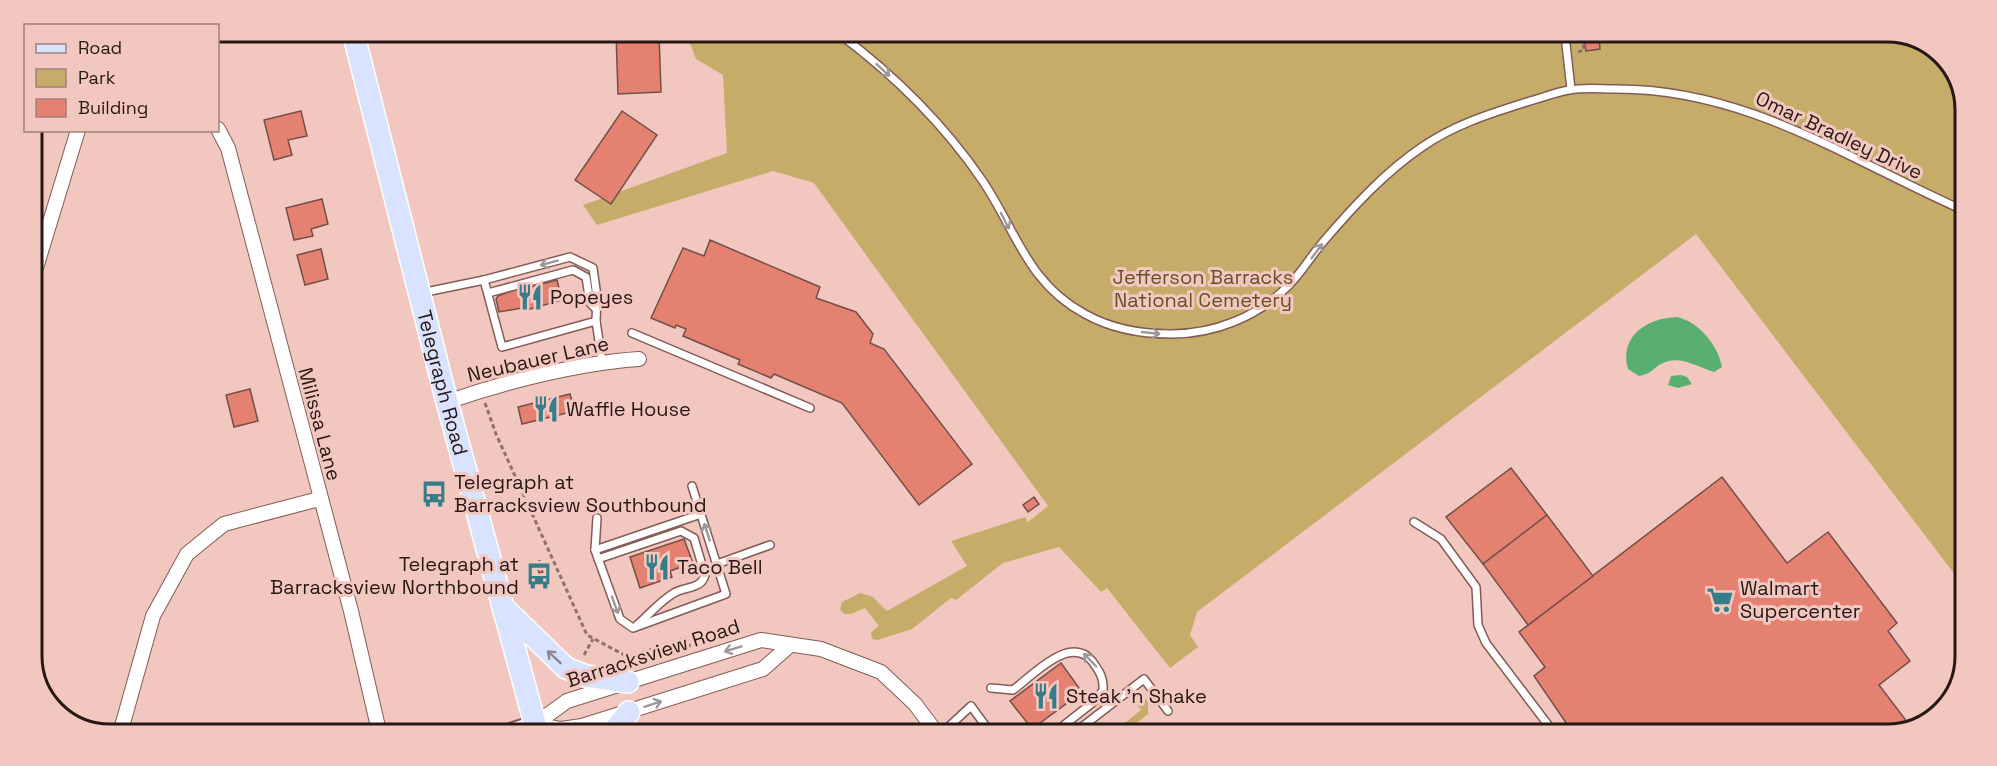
<svg xmlns="http://www.w3.org/2000/svg" width="1997" height="766" viewBox="0 0 1997 766" font-family="'Space Grotesk',sans-serif">
<rect width="100%" height="100%" fill="#f2c7bf"/>
<g fill="#c5ad69">
<polygon points="686,33 1912,36 1949,62 1965,105 1962,584 1696,234 1197,612 1190,635 1198,647 1170,668 1107,588 1101,592 1059,547 1003,563 956,600 951,598 912,629 878,640 872,639 871,632 879,626 865,608 851,614 844,614 840,609 842,602 860,593 873,597 887,611 967,566 951,541 1025,517 1028,522 1048,506 814,183 773,171 597,225 583,205 727,153 723,75 696,59"/>
<polygon points="1142,696 1148,701 1148,714 1124,733 1112,733 1141,710 1135,702 1136,697"/>
</g>
<g fill="#59af6f">
<path d="M1677 317C1699 322 1718 345 1722 367L1714 372C1697 367 1681 355 1663 363 1652 368 1654 373 1639 376L1628 369C1619 336 1647 318 1677 317Z"/>
<polygon points="1681,375 1687,377 1692,384 1678,388 1668,385 1671,376"/>
</g>
<g fill="#e58171" stroke="#744f49" stroke-width="1.5">
<polygon points="616,33 659,33 661,92 618,94"/>
<polygon points="1583,35 1599,35 1600,49 1586,51"/>
<polygon points="301,111 307,136 288,140 292,155 274,160 264,120"/>
<polygon points="622,111 657,135 611,204 575,180"/>
<polygon points="322,199 328,224 311,229 313,236 294,240 286,208"/>
<polygon points="710,240 820,287 816,298 856,312 873,334 870,343 884,349 972,464 919,505 842,403 774,374 771,378 738,364 740,360 683,336 686,329 676,325 675,328 651,318 683,248 704,256"/>
<polygon points="321,249 328,279 305,285 297,255"/>
<polygon points="557,280 562,300 523,311 522,308 499,312 496,299 498,296 530,284 530,287"/>
<polygon points="250,389 258,421 234,427 226,395"/>
<polygon points="570,394 575,411 522,424 518,407"/>
<polygon points="1511,468 1547,515 1483,564 1446,517"/>
<polygon points="1722,477 1787,563 1828,532 1897,623 1888,631 1910,661 1879,685 1911,727 1887,734 1578,734 1576,731 1573,733 1534,676 1545,667 1519,632"/>
<polygon points="1034,497 1039,504 1028,512 1023,505"/>
<polygon points="1547,515 1593,576 1528,625 1483,564"/>
<polygon points="684,539 693,563 670,571 672,577 640,588 630,557"/>
<polygon points="540,561 543,572 539,573 536,562"/>
<polygon points="1061,663 1082,692 1032,729 1010,701"/>
</g>
<g fill="none" stroke-linecap="round" stroke-linejoin="round">
<g stroke="#825c55" stroke-width="10">
<g id="service">
<path d="M838 33C893 74 943 123 982 180 1016 230 1027 283 1085 314 1110 328 1142 334 1171 334 1214 334 1258 317 1289 285 1302 272 1311 256 1323 242 1352 208 1385 172 1422 147 1455 124 1492 113 1530 101 1542 98 1556 92 1569 90 1584 87 1602 89 1617 89 1748 89 1849 160 1965 211"/>
<polyline points="1565,35 1571,89"/>
<polyline points="484,280 570,257 593,268 597,297 596,321"/>
<polyline points="421,293 484,280 502,347 596,321 602,361"/>
<polyline points="488,293 573,270 586,277 590,303 595,308"/>
<polyline points="632,333 810,408"/>
<polyline points="597,518 595,550 620,619 633,628 726,594 692,486"/>
<polyline points="1414,522 1441,539 1476,587 1478,625 1486,643 1555,734"/>
<polyline points="595,550 701,514"/>
<path d="M598 559 681 531 694 538 705 575C701 590 685 586 674 593 660 601 649 615 637 625"/>
<polyline points="717,564 770,545"/>
<path d="M991 688 1013 690C1032 676 1070 634 1092 661 1099 671 1104 677 1103 690L1096 700 1054 733"/>
<polyline points="943,732 971,706 990,732"/>
<polyline points="1074,733 1144,679 1168,711"/>
</g>
</g>
<g stroke="#825c55" stroke-width="16">
<g id="minor">
<polyline points="218,129 228,148 351,611 379,731"/>
<polyline points="32,281 78,130"/>
<path d="M447 402C504 382 579 363 639 359"/>
<polyline points="535,724 567,701 761,640 821,649 881,672 915,704 936,732"/>
<polyline points="535,724 561,729 582,726 763,669 789,646"/>
<polyline points="121,730 153,616 187,554 224,524 319,499"/>
</g>
</g>
<g stroke="#825c55" stroke-width="20">
<polyline id="tertiary" points="513,731 535,724"/>
</g>
<g stroke="#fff" stroke-width="24">
<g id="primary">
<path id="s1" d="M353 32 447 402 537 731"/>
<polyline points="503,607 566,668 586,676 628,682"/>
<polyline points="614,731 629,712"/>
</g>
</g>
<g stroke="#8f726c" stroke-width="3" stroke-dasharray="4.5 3" stroke-linecap="butt">
<polyline points="1578,52 1584,50 1582,35"/>
<polyline points="485,403 496,434 587,635 628,657 686,638 690,647"/>
<polyline points="584,655 593,639"/>
</g>
<use href="#service" stroke="#fff" stroke-width="7"/>
<use href="#minor" stroke="#fff" stroke-width="14"/>
<use href="#tertiary" stroke="#fff" stroke-width="16"/>
<use href="#primary" stroke="#d9e2fe" stroke-width="21"/>
</g>
<defs><path id="oneway-shaft" d="M-6 0H5M1.5-3L5.5 0L1.5 3" fill="none" stroke-width="1.6" stroke-linecap="round" stroke-linejoin="round" transform="scale(1.5)"/></defs>
<g stroke="#9e9796">
<use href="#oneway-shaft" transform="translate(883 70) rotate(42)"/>
<use href="#oneway-shaft" transform="translate(1005 221) rotate(63)"/>
<use href="#oneway-shaft" transform="translate(1317 251) rotate(-53)"/>
<use href="#oneway-shaft" transform="translate(549 263) rotate(165)"/>
<use href="#oneway-shaft" transform="translate(1151 333) rotate(6)"/>
<use href="#oneway-shaft" transform="translate(707 532) rotate(-108)"/>
<use href="#oneway-shaft" transform="translate(615 605) rotate(70)"/>
<use href="#oneway-shaft" transform="translate(733 649) rotate(163)"/>
<use href="#oneway-shaft" transform="translate(1090 660) rotate(-134)"/>
<use href="#oneway-shaft" transform="translate(653 704) rotate(-18)"/>
</g>
<use stroke="#898795" href="#oneway-shaft" transform="translate(554 657) rotate(-137)"/>
<defs>
<g id="restaurant-bare" transform="scale(2.07)"><path d="M-5-6h1v4h1v-4h1v4h1v-4h1v5L-1.5 .5V6h-2V.5L-5-1ZM5-6V6H3V1.5H1.5Q1.5-4 5-6Z" fill="#377d89" stroke="#f2c7bf" stroke-width="2.5" paint-order="stroke"/></g>
<g id="bus-bare" transform="scale(2.07)"><path d="M-5-6H5V4H4V6H2V4H-2V6H-4V4H-5ZM-3.5-4V0h7V-4ZM-3.5 1.2v1.5H-2V1.2ZM2 1.2v1.5H3.5V1.2Z" fill="#377d89" stroke="#f2c7bf" stroke-width="2.5" paint-order="stroke"/></g>
<g id="supermarket-bare" transform="scale(2.07)"><path d="M-6-5.5h2.5l.6 2H6L4.5 2H-2.5L-4.4-4H-6ZM-1.5 3.2a1.3 1.3 0 1 0 .1 0ZM3 3.2a1.3 1.3 0 1 0 .1 0Z" fill="#377d89" stroke="#f2c7bf" stroke-width="2.5" paint-order="stroke"/></g>
</defs>
<g fill-rule="evenodd">
<use href="#restaurant-bare" x="530" y="297"/>
<use href="#restaurant-bare" x="546" y="409"/>
<use href="#bus-bare" x="434" y="494"/>
<use href="#restaurant-bare" x="657" y="567"/>
<use href="#bus-bare" x="539" y="576"/>
<use href="#supermarket-bare" x="1720" y="600"/>
<use href="#restaurant-bare" x="1046" y="696"/>
</g>
<g text-anchor="middle" dominant-baseline="central" stroke-width="6" stroke-linejoin="round" paint-order="stroke">
<g font-size="20" fill="#271815" stroke="#f2c7bf">
<text transform="translate(1839 135) rotate(25)">Omar Bradley Drive</text>
<text transform="translate(538 359) rotate(-13)">Neubauer Lane</text>
<text stroke="none"><textPath href="#s1" startOffset="362">Telegraph Road</textPath></text>
<text transform="translate(320 424) rotate(75)">Milissa Lane</text>
<text transform="translate(653 653) rotate(-18)">Barracksview Road</text>
</g>
<g font-size="20" fill="#625329" stroke="#f2c7bf">
<text x="1203" y="277">Jefferson Barracks<tspan x="1203" dy="23">National Cemetery</tspan></text>
</g>
<g font-size="20" fill="#271815" stroke="#f2c7bf" text-anchor="start">
<text x="550" y="297">Popeyes</text>
<text x="566" y="409">Waffle House</text>
<text x="454" y="482">Telegraph at<tspan x="454" dy="23">Barracksview Southbound</tspan></text>
<text x="519" y="564" text-anchor="end">Telegraph at<tspan x="519" dy="23">Barracksview Northbound</tspan></text>
<text x="677" y="567">Taco Bell</text>
<text x="1740" y="588">Walmart<tspan x="1740" dy="23">Supercenter</tspan></text>
<text x="1066" y="696">Steak 'n Shake</text>
</g>
</g>
<path d="M0 0H1997V766H0ZM110 42H1887A68 68 0 0 1 1955 110V656A68 68 0 0 1 1887 724H110A68 68 0 0 1 42 656V110A68 68 0 0 1 110 42Z" fill="#f2c7bf" fill-rule="evenodd"/>
<path fill="none" stroke="#271815" stroke-width="3" d="M110 42H1887A68 68 0 0 1 1955 110V656A68 68 0 0 1 1887 724H110A68 68 0 0 1 42 656V110A68 68 0 0 1 110 42Z"/>
<rect x="24" y="24" width="195" height="108" fill="#f2c7bf" stroke="#a1817b" stroke-width="1.5"/>
<rect x="36" y="44" width="30" height="9" fill="#d9e2fe" stroke="#a1817b" stroke-width="1.5"/>
<text x="78" y="54" font-size="18" fill="#271815">Road</text>
<rect x="36" y="69" width="30" height="18" fill="#c5ad69" stroke="#a1817b" stroke-width="1.5"/>
<text x="78" y="84" font-size="18" fill="#271815">Park</text>
<rect x="36" y="99" width="30" height="18" fill="#e58171" stroke="#a1817b" stroke-width="1.5"/>
<text x="78" y="114" font-size="18" fill="#271815">Building</text>
</svg>
